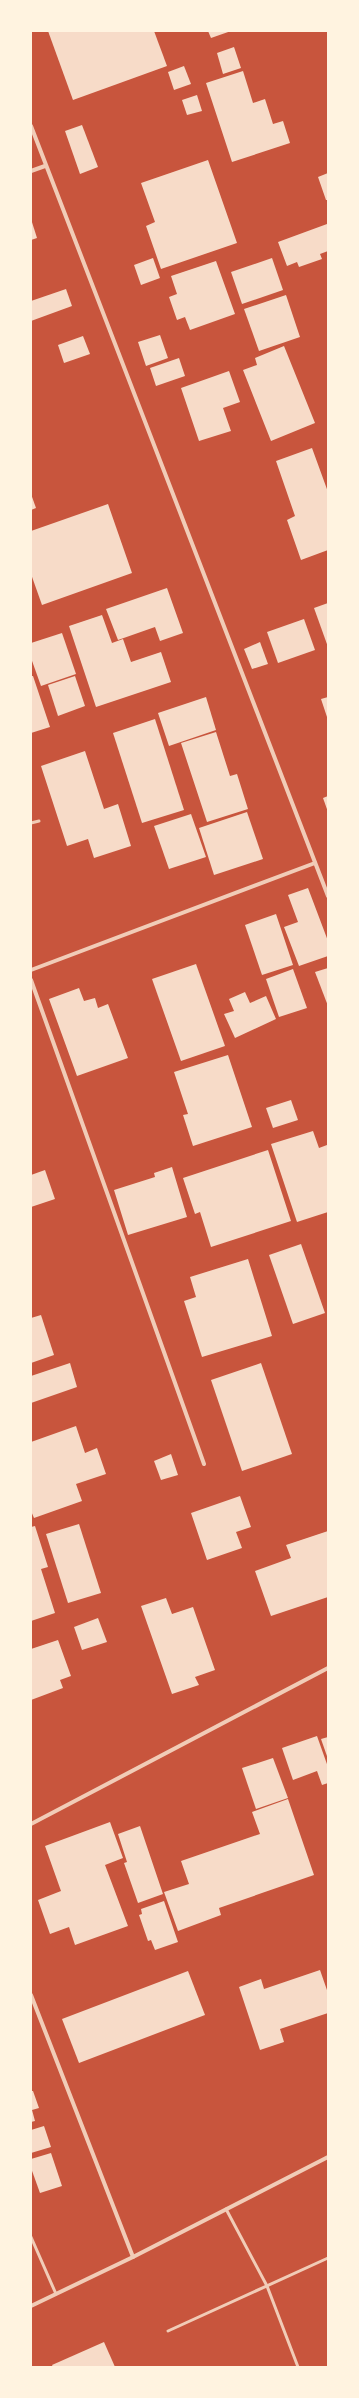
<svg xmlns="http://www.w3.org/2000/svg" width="359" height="2398" viewBox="0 0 359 2398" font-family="'Roboto Serif',serif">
<rect width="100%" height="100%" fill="#c8553d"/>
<g fill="#f7dbc8">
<polygon points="48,31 154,31 167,66 73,100"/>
<polygon points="208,31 231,31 211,38"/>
<polygon points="234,47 241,68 223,74 217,53"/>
<polygon points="184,66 191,84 174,90 168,72"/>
<polygon points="243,71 253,103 265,99 273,124 283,121 290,143 232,162 206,83"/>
<polygon points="197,95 202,111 187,115 182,100"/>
<polygon points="82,125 98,167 80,174 65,131"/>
<polygon points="208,160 237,243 161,269 146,226 155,222 141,183"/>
<polygon points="328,173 328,200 326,200 318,177"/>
<polygon points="31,219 37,238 31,240"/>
<polygon points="327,224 328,251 320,254 322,259 299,267 297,262 287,266 278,242"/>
<polygon points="153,258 160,278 141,285 134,265"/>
<polygon points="272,258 283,290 242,304 231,272"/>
<polygon points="216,261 235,314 190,330 185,317 177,320 169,297 177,294 171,276"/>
<polygon points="66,289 72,306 31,321 31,301"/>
<polygon points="286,295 300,337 259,351 244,309"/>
<polygon points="160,335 168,358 146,366 138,342"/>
<polygon points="83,336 90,354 64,363 58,345"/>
<polygon points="284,346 315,423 271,441 243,370 257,365 255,358"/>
<polygon points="179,358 185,376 156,386 150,368"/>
<polygon points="229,371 240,402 223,408 231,431 199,441 181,388"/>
<polygon points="312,448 328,492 328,550 301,560 287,520 295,516 276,461"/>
<polygon points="31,494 36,508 31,510"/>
<polygon points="108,504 132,573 42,605 31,574 31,531"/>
<polygon points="167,588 183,633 160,641 155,627 118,640 106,609"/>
<polygon points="328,603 328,647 314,608"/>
<polygon points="102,615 112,643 123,639 131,662 161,652 171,682 96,707 69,626"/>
<polygon points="304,619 315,650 278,663 267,632"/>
<polygon points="62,633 76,674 41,686 31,658 31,643"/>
<polygon points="260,642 268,664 252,669 244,649"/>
<polygon points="31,676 33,676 50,727 31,733"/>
<polygon points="75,676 85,706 58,716 48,685"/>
<polygon points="206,697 216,730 169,746 158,713"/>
<polygon points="328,697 328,720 321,699"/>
<polygon points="155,719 184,810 142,823 113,733"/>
<polygon points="216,732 230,776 237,774 248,809 207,822 181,743"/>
<polygon points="85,751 104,809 118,804 131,846 94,858 88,839 67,846 41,766"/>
<polygon points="328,796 328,812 323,798"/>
<polygon points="247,812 263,859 214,875 199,828"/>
<polygon points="191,814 206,857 169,869 154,826"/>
<polygon points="308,888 328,941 328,956 299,966 284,927 298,922 288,895"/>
<polygon points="276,914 293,965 262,975 245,925"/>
<polygon points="196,964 225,1046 181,1061 152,979"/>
<polygon points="328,968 328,1006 315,972"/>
<polygon points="293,969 307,1008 279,1017 266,979"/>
<polygon points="79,988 84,1001 95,998 98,1008 108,1004 128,1058 77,1076 49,999"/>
<polygon points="245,992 250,1003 266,996 276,1019 235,1038 224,1014 234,1011 229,999"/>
<polygon points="228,1055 252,1127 193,1146 183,1115 188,1114 174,1072"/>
<polygon points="291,1100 298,1120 273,1128 266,1108"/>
<polygon points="313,1131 319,1148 327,1145 328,1147 328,1212 297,1222 271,1144"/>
<polygon points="268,1150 291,1221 211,1247 200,1212 195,1214 183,1178"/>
<polygon points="172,1167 187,1217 128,1235 114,1190 155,1177 154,1173"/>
<polygon points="45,1170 55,1199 31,1207 31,1175"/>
<polygon points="301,1244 325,1313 293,1324 269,1255"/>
<polygon points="248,1259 272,1336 202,1357 184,1301 196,1297 190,1277"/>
<polygon points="41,1315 54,1355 31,1363 31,1318"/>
<polygon points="70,1363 77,1387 31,1403 31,1376"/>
<polygon points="261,1363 292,1454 242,1471 211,1380"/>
<polygon points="76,1426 85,1453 97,1448 106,1474 76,1484 82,1501 34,1518 31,1511 31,1442"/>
<polygon points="171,1454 178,1475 161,1480 154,1461"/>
<polygon points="240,1496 251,1527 236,1532 242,1548 207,1560 191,1513"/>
<polygon points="79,1524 101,1593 68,1603 46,1534"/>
<polygon points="35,1526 48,1567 41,1569 55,1613 31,1621 31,1527"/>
<polygon points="328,1531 328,1597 271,1616 255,1571 291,1558 286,1545"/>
<polygon points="166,1598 172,1614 193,1607 215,1670 195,1677 199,1685 172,1694 141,1606"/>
<polygon points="98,1618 107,1642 82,1650 74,1627"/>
<polygon points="58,1640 71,1676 60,1680 63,1688 31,1700 31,1649"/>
<polygon points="317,1736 328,1767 328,1783 322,1785 317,1771 293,1780 282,1748"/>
<polygon points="328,1737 328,1759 321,1739"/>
<polygon points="273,1758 288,1798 256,1809 242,1768"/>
<polygon points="288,1799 314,1875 219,1908 221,1915 178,1931 164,1892 189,1884 181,1861 260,1834 252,1812"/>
<polygon points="110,1822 123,1858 105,1865 128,1926 75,1945 69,1927 50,1934 38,1900 61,1891 45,1846"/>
<polygon points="140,1826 163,1894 138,1903 124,1863 127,1862 118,1834"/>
<polygon points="164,1901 178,1942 155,1950 151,1940 148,1941 139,1915 142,1914 141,1909"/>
<polygon points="320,1970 328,1993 328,2013 280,2029 284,2042 260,2050 239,1987 261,1979 264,1989"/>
<polygon points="188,1971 205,2015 79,2063 62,2019"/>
<polygon points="31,2091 33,2091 39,2108 32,2110 35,2121 31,2122"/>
<polygon points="44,2126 51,2147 31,2153 31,2130"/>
<polygon points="51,2153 62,2186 40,2193 31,2168 31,2159"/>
<polygon points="104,2342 115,2367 53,2367 52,2365"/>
</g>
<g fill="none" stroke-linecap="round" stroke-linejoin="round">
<g stroke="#f1ccb7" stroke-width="3">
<polyline points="31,823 39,821"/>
<polyline points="226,2209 267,2286 298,2367"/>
<polyline points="31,2237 56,2294"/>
<polyline points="168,2331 328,2258"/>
</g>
<g stroke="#f1ccb7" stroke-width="4">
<polyline points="31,126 328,896"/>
<polyline points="31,171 45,166"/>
<polyline points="31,970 315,863"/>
<polyline points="31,980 204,1464"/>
<polyline points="31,1824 328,1668"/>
<polyline points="31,1995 133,2257"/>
<polyline points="31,2306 133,2257 328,2157"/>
</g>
</g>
<rect width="359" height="2398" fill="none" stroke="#fff3e0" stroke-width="64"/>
</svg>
